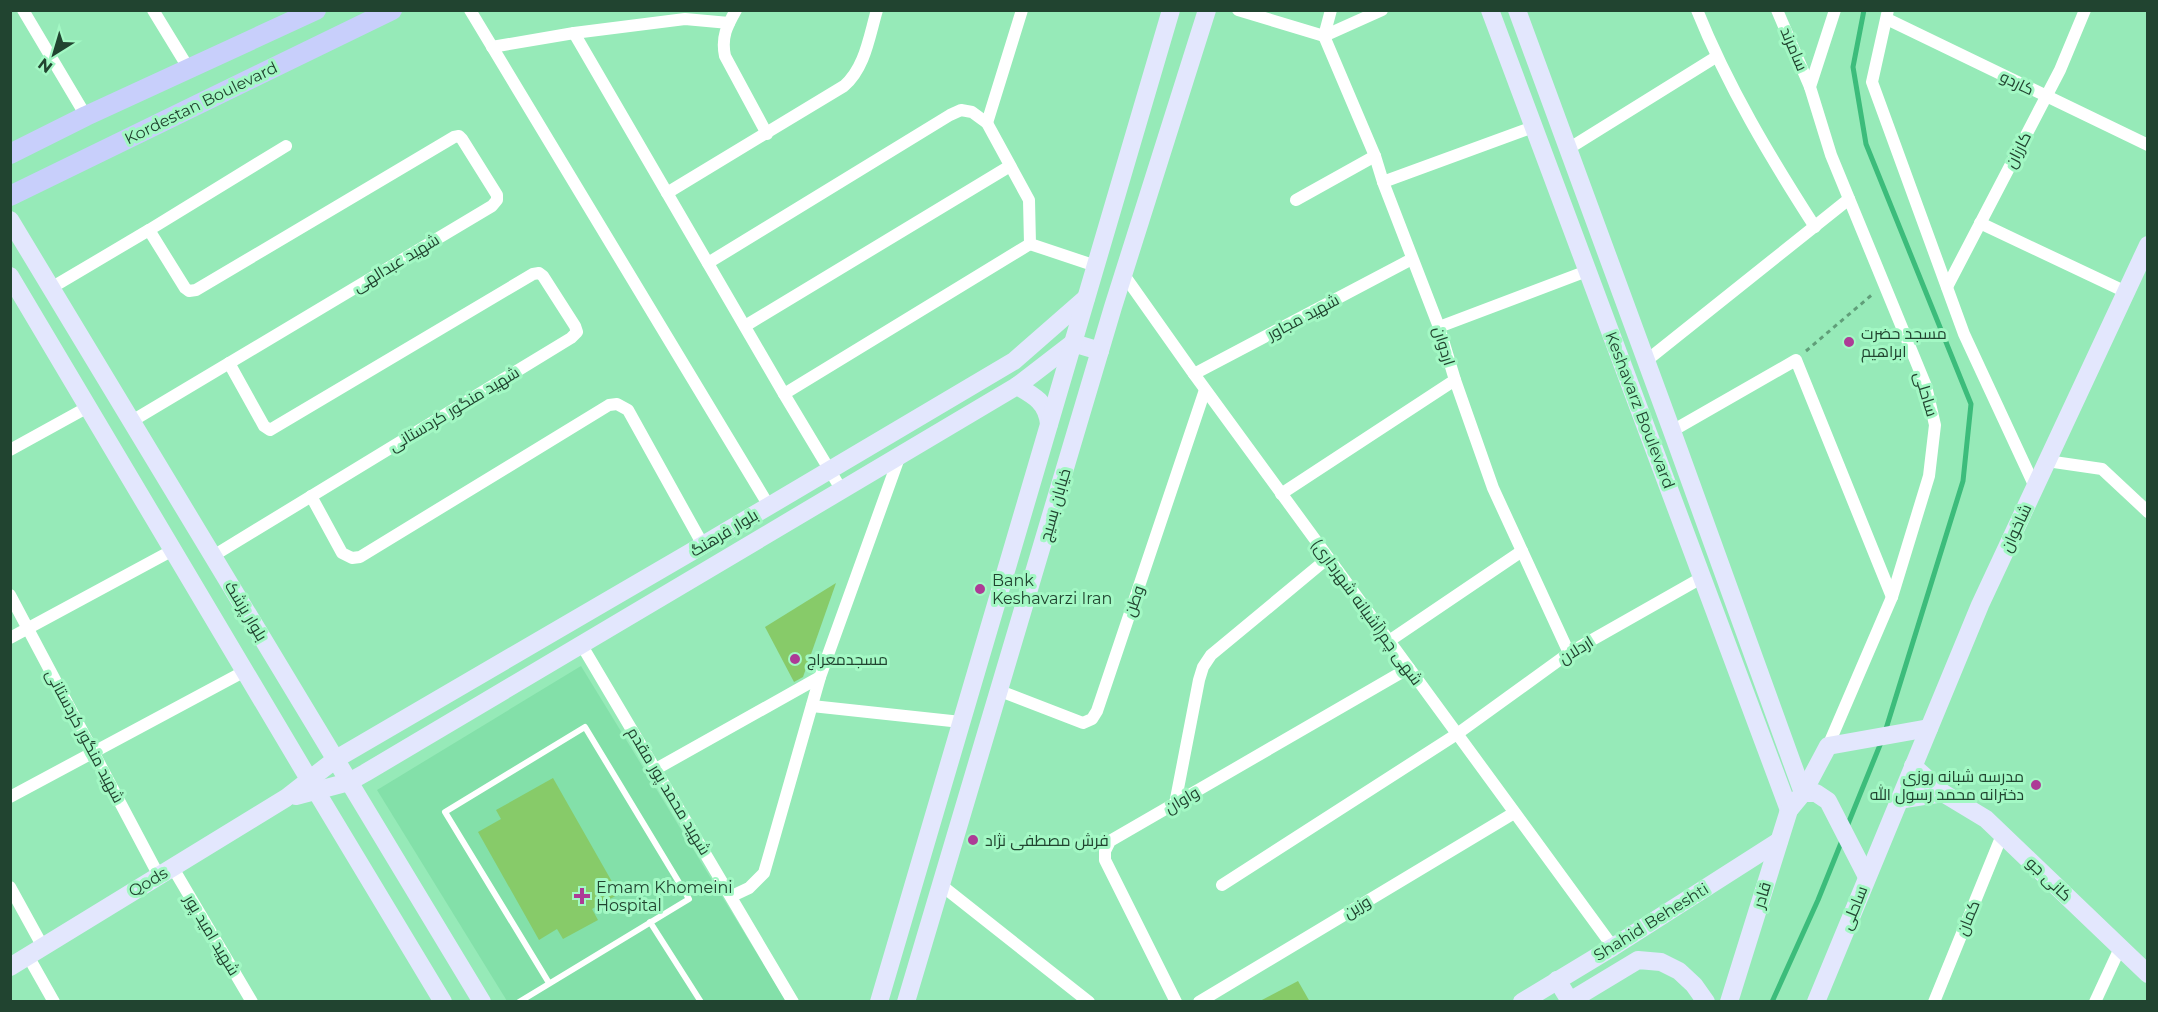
<svg xmlns="http://www.w3.org/2000/svg" width="2158" height="1012" viewBox="0 0 2158 1012" font-family="Montserrat,Cairo,sans-serif">
<rect width="100%" height="100%" fill="#96eab8"/>
<polygon fill="#83e0a9" points="581,666 786,1001 507,1001 377,790"/>
<g fill="none" stroke-linecap="round" stroke-linejoin="round">
<g stroke="#3cbc7b" stroke-width="5">
<polyline points="1864,10 1853,67 1866,144 1971,404 1963,481 1885,732"/>
<polyline points="1846,829 1882,740"/>
<polyline points="1772,1002 1818,900 1843,838"/>
</g>
</g>
<g fill="#87cb69">
<polygon points="836,583 803,677 794,682 765,627"/>
<polygon points="553,778 619,894 592,909 598,920 563,939 557,929 539,940 478,832 501,819 496,810"/>
<polygon points="1298,981 1310,1002 1258,1002"/>
</g>
<g fill="none" stroke-linecap="round" stroke-linejoin="round">
<polyline stroke="#609e79" stroke-width="3" stroke-dasharray="4.5 4.5" stroke-linecap="butt" points="1806,351 1874,293"/>
<g stroke="#fff" stroke-width="6">
<polyline points="650,922 701,1002"/>
<polyline points="519,1002 689,899 585,727 445,812 549,983"/>
</g>
<g stroke="#fff" stroke-width="12">
<polyline points="23,10 86,116"/>
<polyline points="153,10 189,69"/>
<polyline points="470,10 769,506"/>
<path d="M736 10C727 26 721 37 725 56L767 134"/>
<polyline points="1238,10 1324,36 1382,10"/>
<path d="M1697 10C1728 87 1770 157 1815 227"/>
<polyline points="1777,10 1810,87"/>
<polyline points="1888,10 1872,82 1964,334 2035,487"/>
<polyline points="1887,19 2148,145"/>
<polyline points="574,33 784,394 841,489"/>
<polyline points="1324,36 1375,156 1383,182 1439,327 1455,380 1493,488 1569,653"/>
<polyline points="1324,36 1331,10"/>
<polyline points="492,47 574,33 685,19 729,23"/>
<polyline points="987,123 1022,10"/>
<polyline points="1568,149 1716,57"/>
<polyline points="1383,182 1533,127"/>
<path d="M667 193 844 86C865 68 869 37 877 10"/>
<polyline points="1296,200 1375,156"/>
<polyline points="1980,223 2126,292"/>
<polyline points="708,263 950,115 961,110 972,112 987,123 1029,200 1030,244 1096,266"/>
<polyline points="1124,275 1194,374 1613,947"/>
<polyline points="1947,287 2060,70 2085,10"/>
<polyline points="51,288 149,230"/>
<polyline points="745,326 1010,166"/>
<polyline points="1439,327 1587,271"/>
<polyline points="1646,361 1849,199"/>
<polyline points="1194,374 1412,259"/>
<polyline points="784,394 1030,244"/>
<polyline points="132,421 492,206 497,200 497,195 462,139 459,136 454,137 196,290 189,291 185,288 149,230 286,146"/>
<polyline points="1672,431 1796,360 1892,597"/>
<polyline points="10,450 88,407"/>
<polyline points="2047,461 2102,469 2148,512"/>
<polyline points="1281,494 1455,380"/>
<polyline points="311,496 342,553 352,558 360,557 609,405 617,404 628,410 703,545"/>
<polyline points="213,556 571,338 577,332 575,326 543,276 539,273 533,274 270,430 264,426 229,363"/>
<polyline points="10,595 159,876"/>
<polyline points="10,638 173,550"/>
<polyline points="1389,641 1522,551"/>
<polyline points="581,644 793,1002"/>
<polyline points="1000,691 1083,723 1092,719 1097,711 1205,390"/>
<polyline points="812,706 961,722"/>
<polyline points="1828,746 1892,597 1929,476 1935,425 1926,386 1831,155 1810,87 1835,10"/>
<polyline points="656,769 820,677"/>
<polyline points="10,797 245,671"/>
<polyline points="1175,804 1199,680 1203,667 1211,655 1328,558"/>
<polyline points="173,868 252,1002"/>
<polyline points="941,885 1089,1002"/>
<polyline points="1222,885 1457,734 1569,653 1703,577"/>
<polyline points="10,887 43,947"/>
<polyline points="732,896 749,888 764,873 820,677 900,455"/>
<polyline points="28,956 54,1002"/>
<polyline points="1176,1002 1105,860 1105,851 1110,841 1409,668"/>
<polyline points="1199,1002 1514,813"/>
<polyline points="1934,1002 2002,835"/>
<polyline points="2095,1002 2120,948"/>
</g>
<g stroke="#e3e7fd" stroke-width="18">
<polyline points="1490,10 1789,810"/>
<polyline points="1517,10 1672,431 1803,793"/>
<polyline points="10,220 482,1002"/>
<polyline points="10,276 316,791 443,1002"/>
<path d="M1017 386C1035 396 1047 403 1049 424"/>
<polyline points="1913,766 1943,793 1986,819 2148,974"/>
<polyline points="1803,793 1816,793 1828,801 1867,877"/>
<polyline points="296,796 349,782 365,773 1017,386 1073,343 1100,351"/>
<polyline points="1898,800 1943,793"/>
<polyline points="10,967 286,798 336,759 703,545 1014,361 1086,298"/>
<polyline points="1557,980 1570,1001 1638,960 1661,962 1679,971 1694,985 1706,1002"/>
<polyline points="879,1002 1171,10"/>
<polyline points="906,1002 1113,307 1207,10"/>
<polyline points="1522,1002 1613,947 1779,841"/>
<polyline points="1729,1002 1789,810 1803,793 1828,746 1929,728"/>
<polyline points="1816,1002 1980,605 2148,245"/>
</g>
<g stroke="#c8cffb" stroke-width="20">
<polyline points="10,154 86,116 316,10"/>
<polyline points="10,196 392,10"/>
</g>
</g>
<g fill="#ad3b96" stroke="#a3f8c4" stroke-width="2">
<circle cx="1849" cy="342" r="6"/>
<circle cx="980" cy="589" r="6"/>
<circle cx="795" cy="659" r="6"/>
<circle cx="2036" cy="785" r="6"/>
<circle cx="973" cy="840" r="6"/>
<path d="M579 887h6v6h6v6h-6v6h-6v-6h-6v-6h6z"/>
</g>
<g text-anchor="middle" dominant-baseline="central" stroke-width="6" stroke-linejoin="round" paint-order="stroke">
<g font-size="16" fill="#214430" stroke="#a3f8c4">
<text transform="translate(1794 49) rotate(67)">سامرند</text>
<text transform="translate(2017 83) rotate(26)">کاردو</text>
<text transform="translate(201 103) rotate(-26)">Kordestan Boulevard</text>
<text transform="translate(2018 150) rotate(-63)">کارزان</text>
<text transform="translate(396 263) rotate(-31)">شهید عبدالهی</text>
<text transform="translate(1303 317) rotate(-28)">شهید مجاور</text>
<text transform="translate(1444 346) rotate(73)">اردوان</text>
<text transform="translate(1926 394) rotate(73)">ساحلی</text>
<text transform="translate(454 409) rotate(-31)">شهید منگور کردستانی</text>
<text transform="translate(1640 410) rotate(69)">Keshavarz Boulevard</text>
<text transform="translate(1055 505) rotate(-74)">خیابان بسیج</text>
<text transform="translate(2016 528) rotate(-65)">شاخوان</text>
<text transform="translate(724 533) rotate(-31)">بلوار فرهنگ</text>
<text transform="translate(1134 601) rotate(-71)">وطن</text>
<text transform="translate(246 611) rotate(59)">بلوار پزشک</text>
<text transform="translate(1367 612) rotate(54)">شهی چم(آشیانه شهرداری)</text>
<text transform="translate(1576 650) rotate(-32)">اردلان</text>
<text transform="translate(85 736) rotate(62)">شهید منگور کردستانی</text>
<text transform="translate(669 791) rotate(59)">شهید محمد پور مقدم</text>
<text transform="translate(1182 800) rotate(-30)">واوان</text>
<text transform="translate(2049 879) rotate(44)">کانی جو</text>
<text transform="translate(148 882) rotate(-31)">Qods</text>
<text transform="translate(1762 895) rotate(-73)">قادر</text>
<text transform="translate(1357 907) rotate(-31)">وزین</text>
<text transform="translate(1854 908) rotate(-68)">ساحلی</text>
<text transform="translate(1968 918) rotate(-68)">کمان</text>
<text transform="translate(1651 922) rotate(-32)">Shahid Beheshti</text>
<text transform="translate(212 935) rotate(59)">شهید امید پور</text>
</g>
<g font-size="16" fill="#214430" stroke="#a3f8c4" text-anchor="start">
<text x="1861" y="333">مسجد حضرت<tspan x="1861" dy="18">ابراهیم</tspan></text>
<text x="992" y="580">Bank<tspan x="992" dy="18">Keshavarzi Iran</tspan></text>
<text x="807" y="659">مسجدمعراج</text>
<text x="2024" y="776" text-anchor="end">مدرسه شبانه روزی<tspan x="2024" dy="18">دخترانه محمد رسول الله</tspan></text>
<text x="985" y="840">فرش مصطفی نژاد</text>
<text x="596" y="887">Emam Khomeini<tspan x="596" dy="18">Hospital</tspan></text>
</g>
</g>
<rect width="2158" height="1012" fill="none" stroke="#214430" stroke-width="24"/>
<g transform="translate(54 54) rotate(217)" stroke="#a3f8c4" stroke-width="4.5" paint-order="stroke">
<path d="M0-4.5L10 22L0 15L-10 22Z" fill="#214430"/>
<text y="-9" font-size="16" font-weight="bold" text-anchor="middle" fill="#214430">N</text>
</g>
</svg>
